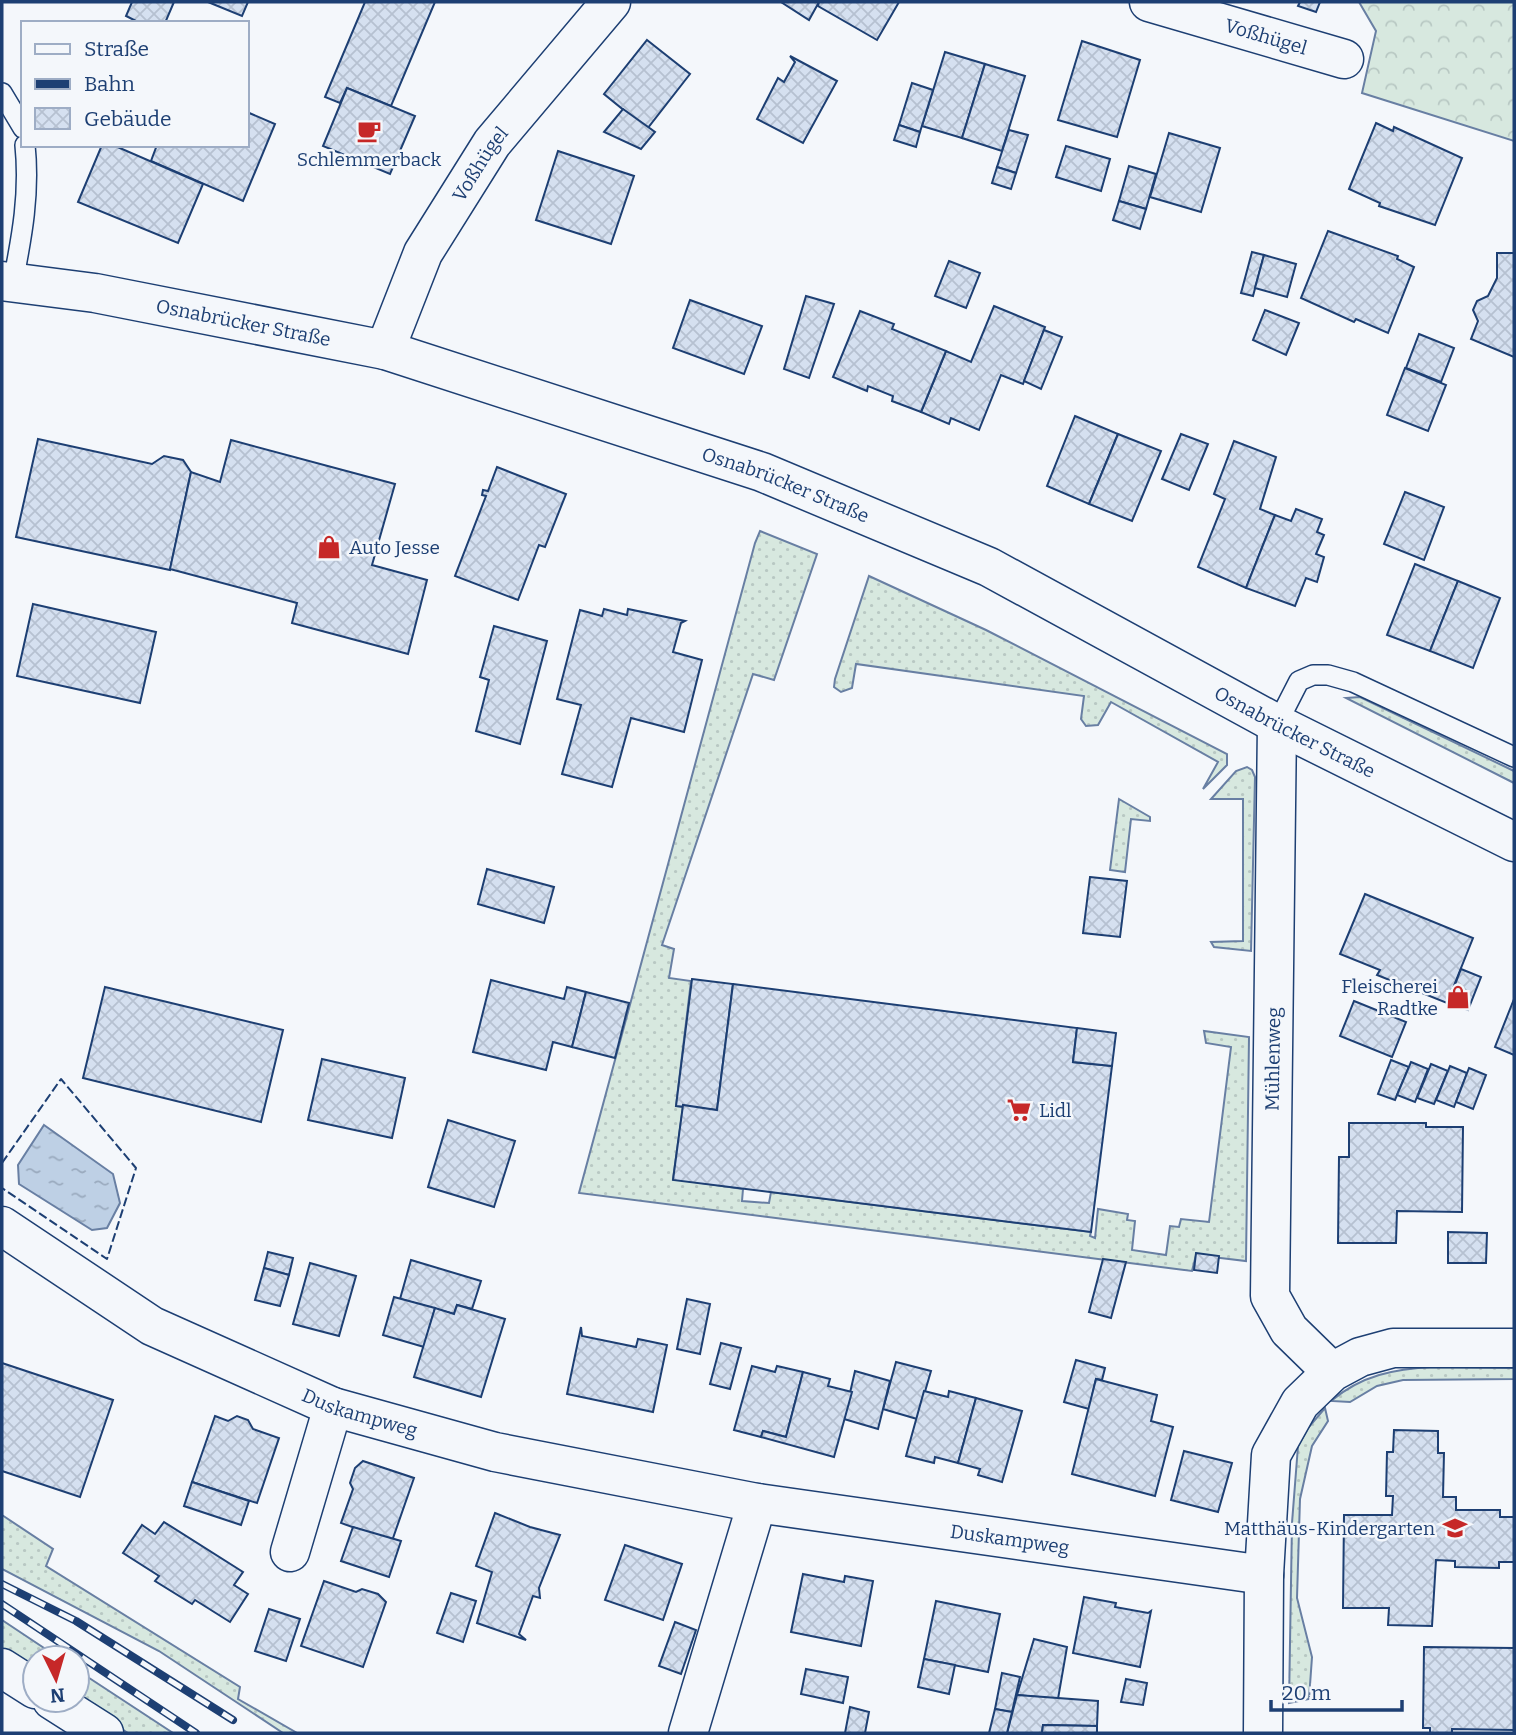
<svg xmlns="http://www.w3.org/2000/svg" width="1516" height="1735" viewBox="0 0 1516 1735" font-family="Bitter,serif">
<defs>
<pattern id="grass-dots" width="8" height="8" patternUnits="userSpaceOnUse" patternTransform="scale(1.75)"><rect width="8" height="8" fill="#d7e8df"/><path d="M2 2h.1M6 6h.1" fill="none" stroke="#b8c8c3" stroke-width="1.8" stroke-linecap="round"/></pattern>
<pattern id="forest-crowns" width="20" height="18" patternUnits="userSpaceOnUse" patternTransform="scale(1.75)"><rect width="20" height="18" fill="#d7e8df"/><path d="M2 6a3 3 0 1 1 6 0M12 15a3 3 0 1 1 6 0" fill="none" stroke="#b8c8c3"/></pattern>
<pattern id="water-ripples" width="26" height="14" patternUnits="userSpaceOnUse" patternTransform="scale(1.75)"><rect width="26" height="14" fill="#bed0e5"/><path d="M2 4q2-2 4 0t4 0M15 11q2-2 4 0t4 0" fill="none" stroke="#9aaabe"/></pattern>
<pattern id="building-cross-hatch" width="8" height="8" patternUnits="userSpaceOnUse" patternTransform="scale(1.75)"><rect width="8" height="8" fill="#d5e0f0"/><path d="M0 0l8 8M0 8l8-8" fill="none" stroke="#b6c1d1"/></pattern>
</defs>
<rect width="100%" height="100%" fill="#f4f7fb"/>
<g fill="url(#grass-dots)" stroke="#687fa3" stroke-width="2">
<polygon points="760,531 817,554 774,680 753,674 662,945 674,949 669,978 691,981 676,1106 683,1107 673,1179 743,1189 742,1201 769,1203 771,1192 1091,1232 1090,1236 1095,1238 1098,1209 1128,1214 1127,1220 1135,1221 1132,1250 1166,1255 1170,1226 1179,1227 1181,1219 1209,1222 1231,1047 1206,1043 1204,1031 1249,1037 1246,1261 1196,1255 1192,1271 579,1193 755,543"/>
<polygon points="869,576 986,630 1227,754 1227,765 1203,789 1218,762 1111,702 1098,725 1086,726 1081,719 1084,696 856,664 852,688 841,692 834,687 835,679"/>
<polygon points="1360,697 1514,771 1514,783 1346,698"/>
<polygon points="1247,767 1252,770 1255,777 1251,951 1214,947 1211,942 1243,941 1243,799 1211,799 1236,771"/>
<polygon points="1119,799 1150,817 1150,821 1131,819 1125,872 1110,870"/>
<path d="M1434 1367 1514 1368V1379L1403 1380 1377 1386 1350 1402 1331 1401C1362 1375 1394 1369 1434 1367Z"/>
<polygon points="1325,1408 1328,1421 1312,1446 1300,1499 1297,1598 1312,1657 1309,1699 1289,1703 1292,1523 1298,1446 1308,1428"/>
<polygon points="2,1515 53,1549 46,1566 240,1687 238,1699 297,1733 283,1733 159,1651 2,1569"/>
<polygon points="2,1620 59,1658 35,1658 35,1673 2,1652"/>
<polygon points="77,1670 173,1733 128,1733 77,1700"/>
</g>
<polygon fill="url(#forest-crowns)" stroke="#687fa3" stroke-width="2" points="1359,2 1514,2 1514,141 1362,93 1376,31"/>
<polygon fill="url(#water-ripples)" stroke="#687fa3" stroke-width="2" points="44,1125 113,1174 120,1203 107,1228 92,1230 19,1184 18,1165"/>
<g fill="url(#building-cross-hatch)" stroke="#1d3f73" stroke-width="2">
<polygon points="132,2 174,2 165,23 140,23 126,16"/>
<polygon points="208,2 248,2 242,16"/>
<polygon points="365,2 435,2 391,106 347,88 340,103 325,97"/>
<polygon points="781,2 819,2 809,20"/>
<polygon points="819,2 899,2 877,40 818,6"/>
<polygon points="1300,2 1320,2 1316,12 1298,6"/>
<polygon points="647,40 690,74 647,129 604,94"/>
<polygon points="1082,41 1140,60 1117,137 1058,120"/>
<polygon points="945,52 985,64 962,138 922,126"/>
<polygon points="790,56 837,81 803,143 757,119 778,78 784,82 795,62"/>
<polygon points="985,64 1025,76 1002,151 962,138"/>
<polygon points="912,83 933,90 920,132 899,125"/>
<polygon points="347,88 415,116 390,174 323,146"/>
<polygon points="623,109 655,132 641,149 604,132"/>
<polygon points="247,112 275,124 243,201 151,161 157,145 247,145"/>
<polygon points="1376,123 1393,131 1394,127 1462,158 1435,225 1379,206 1380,203 1349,189"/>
<polygon points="899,125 920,132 916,147 894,140"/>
<polygon points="1009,130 1028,135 1016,173 997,167"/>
<polygon points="1169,133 1220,148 1201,212 1150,197"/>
<polygon points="102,145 113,145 203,184 178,243 78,202"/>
<polygon points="1066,146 1110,159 1101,191 1056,177"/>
<polygon points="558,151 634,176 611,244 536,220"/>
<polygon points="1129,166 1156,174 1146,209 1119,201"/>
<polygon points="997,167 1016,173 1011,189 992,183"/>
<polygon points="1119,201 1146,209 1140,229 1113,220"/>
<polygon points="1328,231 1398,256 1397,259 1414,267 1388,333 1356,319 1354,322 1301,298"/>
<polygon points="1252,252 1264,255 1253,296 1241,293"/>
<polygon points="1497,253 1514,253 1514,357 1471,339 1478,321 1473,310 1477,301 1488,296 1497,278"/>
<polygon points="1264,255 1296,264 1287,297 1255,288"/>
<polygon points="949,261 980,273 966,308 935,296"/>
<polygon points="806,296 834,304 809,378 784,369"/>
<polygon points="690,300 762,326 744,374 673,348"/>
<polygon points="994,306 1045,327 1023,384 1001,375 979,430 951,418 949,424 921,412 946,351 971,362"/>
<polygon points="1265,310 1299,323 1286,355 1253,340"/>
<polygon points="860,311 894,324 892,329 946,351 921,412 892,401 893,396 868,386 867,391 833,377"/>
<polygon points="1044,330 1062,337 1041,389 1024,381"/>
<polygon points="1419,334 1454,348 1441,382 1406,368"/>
<polygon points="1405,368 1446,385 1428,431 1387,415"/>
<polygon points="1075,416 1118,434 1089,504 1047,486"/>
<polygon points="1118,434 1161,451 1132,521 1089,504"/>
<polygon points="1181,434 1208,444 1189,490 1162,479"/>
<polygon points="38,439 152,464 164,456 183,460 191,472 170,570 16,537"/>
<polygon points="231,440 395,484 372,565 427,580 408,654 292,623 297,603 170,569 191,472 220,482"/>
<polygon points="1234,441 1276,457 1260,509 1275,515 1246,588 1198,567 1225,499 1214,494"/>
<polygon points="497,467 566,494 545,547 539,545 518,600 455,576 486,496 482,495 483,490 488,491"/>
<polygon points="1405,492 1444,507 1424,560 1384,544"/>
<polygon points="1296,509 1322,519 1317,532 1324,535 1316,554 1324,557 1317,582 1306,578 1295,606 1246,588 1275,515 1291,521"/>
<polygon points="1415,564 1458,581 1430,651 1387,635"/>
<polygon points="1458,581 1500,598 1473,668 1430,651"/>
<polygon points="33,604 156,632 140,703 17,676"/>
<polygon points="604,609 627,615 628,609 685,621 681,623 673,652 702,660 684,732 631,718 612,787 562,774 581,705 557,699 580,610 602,616"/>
<polygon points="494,626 547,641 520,744 476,731 489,680 480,677"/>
<polygon points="487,869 554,887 544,923 478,904"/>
<polygon points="1090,877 1127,881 1120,937 1083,933"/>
<polygon points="1365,894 1473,938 1447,1003 1377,975 1380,970 1340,954"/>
<polygon points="1461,969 1481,977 1468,1010 1448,1003"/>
<polygon points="692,979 733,984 717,1110 676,1106"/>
<polygon points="491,980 564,999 567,987 586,992 572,1047 553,1042 546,1070 473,1052"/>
<polygon points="733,984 1077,1028 1073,1062 1112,1066 1091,1232 673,1180 683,1105 717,1110"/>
<polygon points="105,987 283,1030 261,1122 83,1078"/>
<polygon points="586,992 629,1003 615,1058 572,1047"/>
<polygon points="1514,999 1514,1055 1495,1047"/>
<polygon points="1354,1001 1406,1022 1392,1057 1340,1036"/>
<polygon points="1077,1028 1116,1033 1112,1066 1073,1062"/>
<polygon points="322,1059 405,1078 392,1138 308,1120"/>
<polygon points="1391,1060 1409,1067 1395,1100 1378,1094"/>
<polygon points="1411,1062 1428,1069 1415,1102 1397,1095"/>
<polygon points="1431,1064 1448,1071 1434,1104 1417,1098"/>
<polygon points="1450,1066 1467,1073 1454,1107 1436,1100"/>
<polygon points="1469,1068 1486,1075 1473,1109 1456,1102"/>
<polygon points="448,1120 515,1141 494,1207 428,1187"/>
<polygon points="1349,1123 1426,1123 1426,1127 1463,1127 1462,1212 1397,1211 1396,1243 1338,1243 1339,1157 1349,1157"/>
<polygon points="1448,1232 1487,1233 1486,1263 1448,1263"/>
<polygon points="268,1252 293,1258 289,1275 264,1268"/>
<polygon points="1196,1253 1219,1256 1217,1273 1194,1270"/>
<polygon points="1103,1259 1126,1262 1111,1318 1089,1312"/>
<polygon points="411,1260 481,1281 472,1309 457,1305 454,1314 400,1299"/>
<polygon points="310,1263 356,1276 339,1336 293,1324"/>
<polygon points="264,1268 289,1275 280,1306 255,1300"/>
<polygon points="394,1297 435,1308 424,1347 383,1335"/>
<polygon points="687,1299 710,1304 700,1354 677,1349"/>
<polygon points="457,1305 505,1319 481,1397 414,1377 435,1308 454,1314"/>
<polygon points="581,1327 582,1336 636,1347 638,1339 667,1345 653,1412 567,1394"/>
<polygon points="721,1343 741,1348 730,1389 710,1384"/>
<polygon points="1076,1360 1105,1368 1102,1380 1096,1379 1089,1409 1064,1402"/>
<polygon points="896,1362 931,1371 917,1419 883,1409"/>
<polygon points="2,1363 113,1400 80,1497 2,1471"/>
<polygon points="752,1366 775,1372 777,1366 803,1372 786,1437 763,1431 761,1437 734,1430"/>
<polygon points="855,1371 890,1381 878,1429 844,1419"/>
<polygon points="803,1372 830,1379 828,1386 852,1392 834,1457 761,1437 763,1431 786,1437"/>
<polygon points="1096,1379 1157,1395 1151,1421 1173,1427 1155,1496 1072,1474"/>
<polygon points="924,1391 948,1397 949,1391 976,1398 958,1463 935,1457 934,1463 906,1456"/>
<polygon points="976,1398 1022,1411 1002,1482 978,1475 980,1469 958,1463"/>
<polygon points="215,1416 228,1421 237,1416 248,1420 253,1429 279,1438 257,1503 192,1482"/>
<polygon points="1394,1430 1438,1431 1438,1453 1444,1453 1443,1497 1456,1497 1456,1510 1500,1510 1500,1517 1514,1517 1514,1562 1499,1562 1499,1568 1455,1567 1455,1561 1436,1560 1432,1626 1388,1625 1389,1608 1343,1608 1344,1515 1392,1515 1393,1496 1386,1496 1387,1452 1393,1452"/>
<polygon points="1184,1451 1232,1463 1218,1512 1171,1500"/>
<polygon points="363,1461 414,1478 392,1541 341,1523 353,1489 350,1483 355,1468"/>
<polygon points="192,1482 249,1501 241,1525 184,1506"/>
<polygon points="495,1513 530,1527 560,1535 539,1588 540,1598 533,1596 519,1634 526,1640 477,1623 492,1572 476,1566"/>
<polygon points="164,1522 243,1572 234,1585 248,1594 230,1622 195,1600 192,1604 155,1581 159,1576 123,1553 142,1525 155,1534"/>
<polygon points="353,1527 401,1541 389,1577 341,1561"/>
<polygon points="625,1545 682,1564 663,1620 605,1600"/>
<polygon points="803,1574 844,1582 845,1576 873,1581 861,1646 791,1632"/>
<polygon points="324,1581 356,1592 362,1589 378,1594 386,1602 363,1667 301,1646"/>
<polygon points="451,1593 476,1601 463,1642 437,1633"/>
<polygon points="1084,1597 1116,1603 1115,1607 1148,1613 1151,1611 1140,1667 1073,1653"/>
<polygon points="936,1601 1000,1614 988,1672 924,1659"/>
<polygon points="269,1609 300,1619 286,1661 255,1651"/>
<polygon points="675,1622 696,1630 681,1674 659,1666"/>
<polygon points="1034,1639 1067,1647 1058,1699 1017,1695"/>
<polygon points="1424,1647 1514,1648 1514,1730 1452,1729 1452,1733 1430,1733 1430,1728 1423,1728"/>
<polygon points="924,1659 955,1665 949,1694 918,1687"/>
<polygon points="806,1669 848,1677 843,1703 801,1694"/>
<polygon points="1002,1673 1020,1677 1012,1712 995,1709"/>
<polygon points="1126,1679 1147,1683 1143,1705 1121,1702"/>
<polygon points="1017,1695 1098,1701 1097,1726 1043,1725 1042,1733 1007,1733"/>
<polygon points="850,1707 869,1712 865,1733 845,1733"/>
<polygon points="995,1709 1012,1712 1007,1733 989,1733"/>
<polygon points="1043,1725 1097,1726 1097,1733 1042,1733"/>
</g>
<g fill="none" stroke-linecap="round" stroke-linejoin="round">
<g stroke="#1d3f73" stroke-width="22">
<g id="service">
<polyline points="2,93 23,128"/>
<path d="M13 282C22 236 30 193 25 145"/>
<polyline points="1277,724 1299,681 1313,675 1328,675 1353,682 1514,757"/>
</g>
</g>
<g stroke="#1d3f73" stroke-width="41">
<g id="minor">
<path id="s1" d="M1149 2 1344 59"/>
<path id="s2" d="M385 350 423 253 492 143 611 2"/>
<polyline points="1277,724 1270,1296 1289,1330 1332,1372"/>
<path id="s3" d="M2 1226 152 1326 333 1407 495 1452 757 1503 1264 1575"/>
<polyline points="290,1552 333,1407"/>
<polyline points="2,1668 35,1689"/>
<polyline points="52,1700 104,1733"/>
<polyline points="688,1733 757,1503"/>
<polyline points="1263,1733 1264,1575 1271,1455 1300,1403 1332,1372 1360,1357 1393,1348 1514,1348"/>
</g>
</g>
<g stroke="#1d3f73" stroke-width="41">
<g id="secondary">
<path id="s4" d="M2 281 95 293 385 350 762 472 989 567 1277 724 1514 842"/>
</g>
</g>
<use href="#service" stroke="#f4f7fb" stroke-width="19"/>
<use href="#minor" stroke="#f4f7fb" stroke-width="38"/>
<use href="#secondary" stroke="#f4f7fb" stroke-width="38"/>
<g stroke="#1d3f73" stroke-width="8">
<g id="rail">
<polyline points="2,1584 76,1621 233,1720"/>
<polyline points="2,1604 196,1733"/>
</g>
</g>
<use href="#rail" stroke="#f4f7fb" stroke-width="5" stroke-dasharray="16" stroke-linecap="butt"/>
<polyline stroke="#1d3f73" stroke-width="2" stroke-dasharray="9 3.5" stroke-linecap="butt" points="2,1163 61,1079 136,1168 107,1259 2,1188"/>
</g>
<defs>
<g id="cafe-bare" transform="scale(1.89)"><path d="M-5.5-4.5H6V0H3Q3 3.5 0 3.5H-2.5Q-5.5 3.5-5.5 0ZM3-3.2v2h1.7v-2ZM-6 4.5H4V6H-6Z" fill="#c62828" stroke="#f4f7fb" stroke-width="2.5" paint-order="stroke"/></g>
<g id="shop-bare" transform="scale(1.89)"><path d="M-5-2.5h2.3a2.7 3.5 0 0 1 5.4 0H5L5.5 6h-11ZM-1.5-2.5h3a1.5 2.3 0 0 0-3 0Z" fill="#c62828" stroke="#f4f7fb" stroke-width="2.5" paint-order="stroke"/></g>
<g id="supermarket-bare" transform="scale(1.89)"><path d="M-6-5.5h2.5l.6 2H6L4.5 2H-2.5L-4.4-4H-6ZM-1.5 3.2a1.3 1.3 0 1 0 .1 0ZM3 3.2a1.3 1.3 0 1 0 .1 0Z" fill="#c62828" stroke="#f4f7fb" stroke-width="2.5" paint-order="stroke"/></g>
<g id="school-bare" transform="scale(1.89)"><path d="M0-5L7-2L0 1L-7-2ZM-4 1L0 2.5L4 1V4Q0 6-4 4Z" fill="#c62828" stroke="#f4f7fb" stroke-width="2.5" paint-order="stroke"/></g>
</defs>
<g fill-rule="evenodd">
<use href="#cafe-bare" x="369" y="131"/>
<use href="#shop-bare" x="329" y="547"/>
<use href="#shop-bare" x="1458" y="997"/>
<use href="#supermarket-bare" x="1019" y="1110"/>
<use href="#school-bare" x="1455" y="1528"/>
</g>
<g text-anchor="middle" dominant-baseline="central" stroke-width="5" stroke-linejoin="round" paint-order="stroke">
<g font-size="19" fill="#1d3f73" stroke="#f4f7fb">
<text stroke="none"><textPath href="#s1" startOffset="122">Voßhügel</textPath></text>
<text stroke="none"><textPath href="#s2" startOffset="210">Voßhügel</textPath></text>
<text stroke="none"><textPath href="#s4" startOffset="245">Osnabrücker Straße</textPath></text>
<text stroke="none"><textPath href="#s4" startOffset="812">Osnabrücker Straße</textPath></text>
<text stroke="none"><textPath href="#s4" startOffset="1379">Osnabrücker Straße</textPath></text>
<text transform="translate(1273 1059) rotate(-89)">Mühlenweg</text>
<text stroke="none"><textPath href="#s3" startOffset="406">Duskampweg</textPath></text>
<text stroke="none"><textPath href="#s3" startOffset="1069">Duskampweg</textPath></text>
</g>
<g font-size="19" fill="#1d3f73" stroke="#f4f7fb" text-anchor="start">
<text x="369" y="159" text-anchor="middle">Schlemmerback</text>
<text x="349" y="547">Auto Jesse</text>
<text x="1438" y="986" text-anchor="end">Fleischerei<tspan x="1438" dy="22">Radtke</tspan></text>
<text x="1039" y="1110">Lidl</text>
<text x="1435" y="1528" text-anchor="end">Matthäus-Kindergarten</text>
</g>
</g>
<rect width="1516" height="1735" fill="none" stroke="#1d3f73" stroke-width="7"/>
<rect x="21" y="21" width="228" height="126" fill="#f4f7fb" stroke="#9eadc5" stroke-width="2"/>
<rect x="35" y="44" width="35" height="10" fill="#f4f7fb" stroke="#9eadc5" stroke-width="2"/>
<text x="84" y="56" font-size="21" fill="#1d3f73">Straße</text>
<rect x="35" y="79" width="35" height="10" fill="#1d3f73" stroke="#9eadc5" stroke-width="2"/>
<text x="84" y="91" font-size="21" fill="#1d3f73">Bahn</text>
<rect x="35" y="108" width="35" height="21" fill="url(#building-cross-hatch)" stroke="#9eadc5" stroke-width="2"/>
<text x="84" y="126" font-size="21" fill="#1d3f73">Gebäude</text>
<g transform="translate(56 1679) rotate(175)"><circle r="33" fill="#f4f7fb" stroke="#9eadc5" stroke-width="2"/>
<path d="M0-5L12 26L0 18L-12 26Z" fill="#c62828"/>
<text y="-10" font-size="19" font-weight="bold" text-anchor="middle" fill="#1d3f73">N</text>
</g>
<path d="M1271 1700v10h131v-10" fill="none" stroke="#1d3f73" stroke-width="3.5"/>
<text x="1282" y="1700" font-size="21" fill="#1d3f73" stroke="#f4f7fb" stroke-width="5" paint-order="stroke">20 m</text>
</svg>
